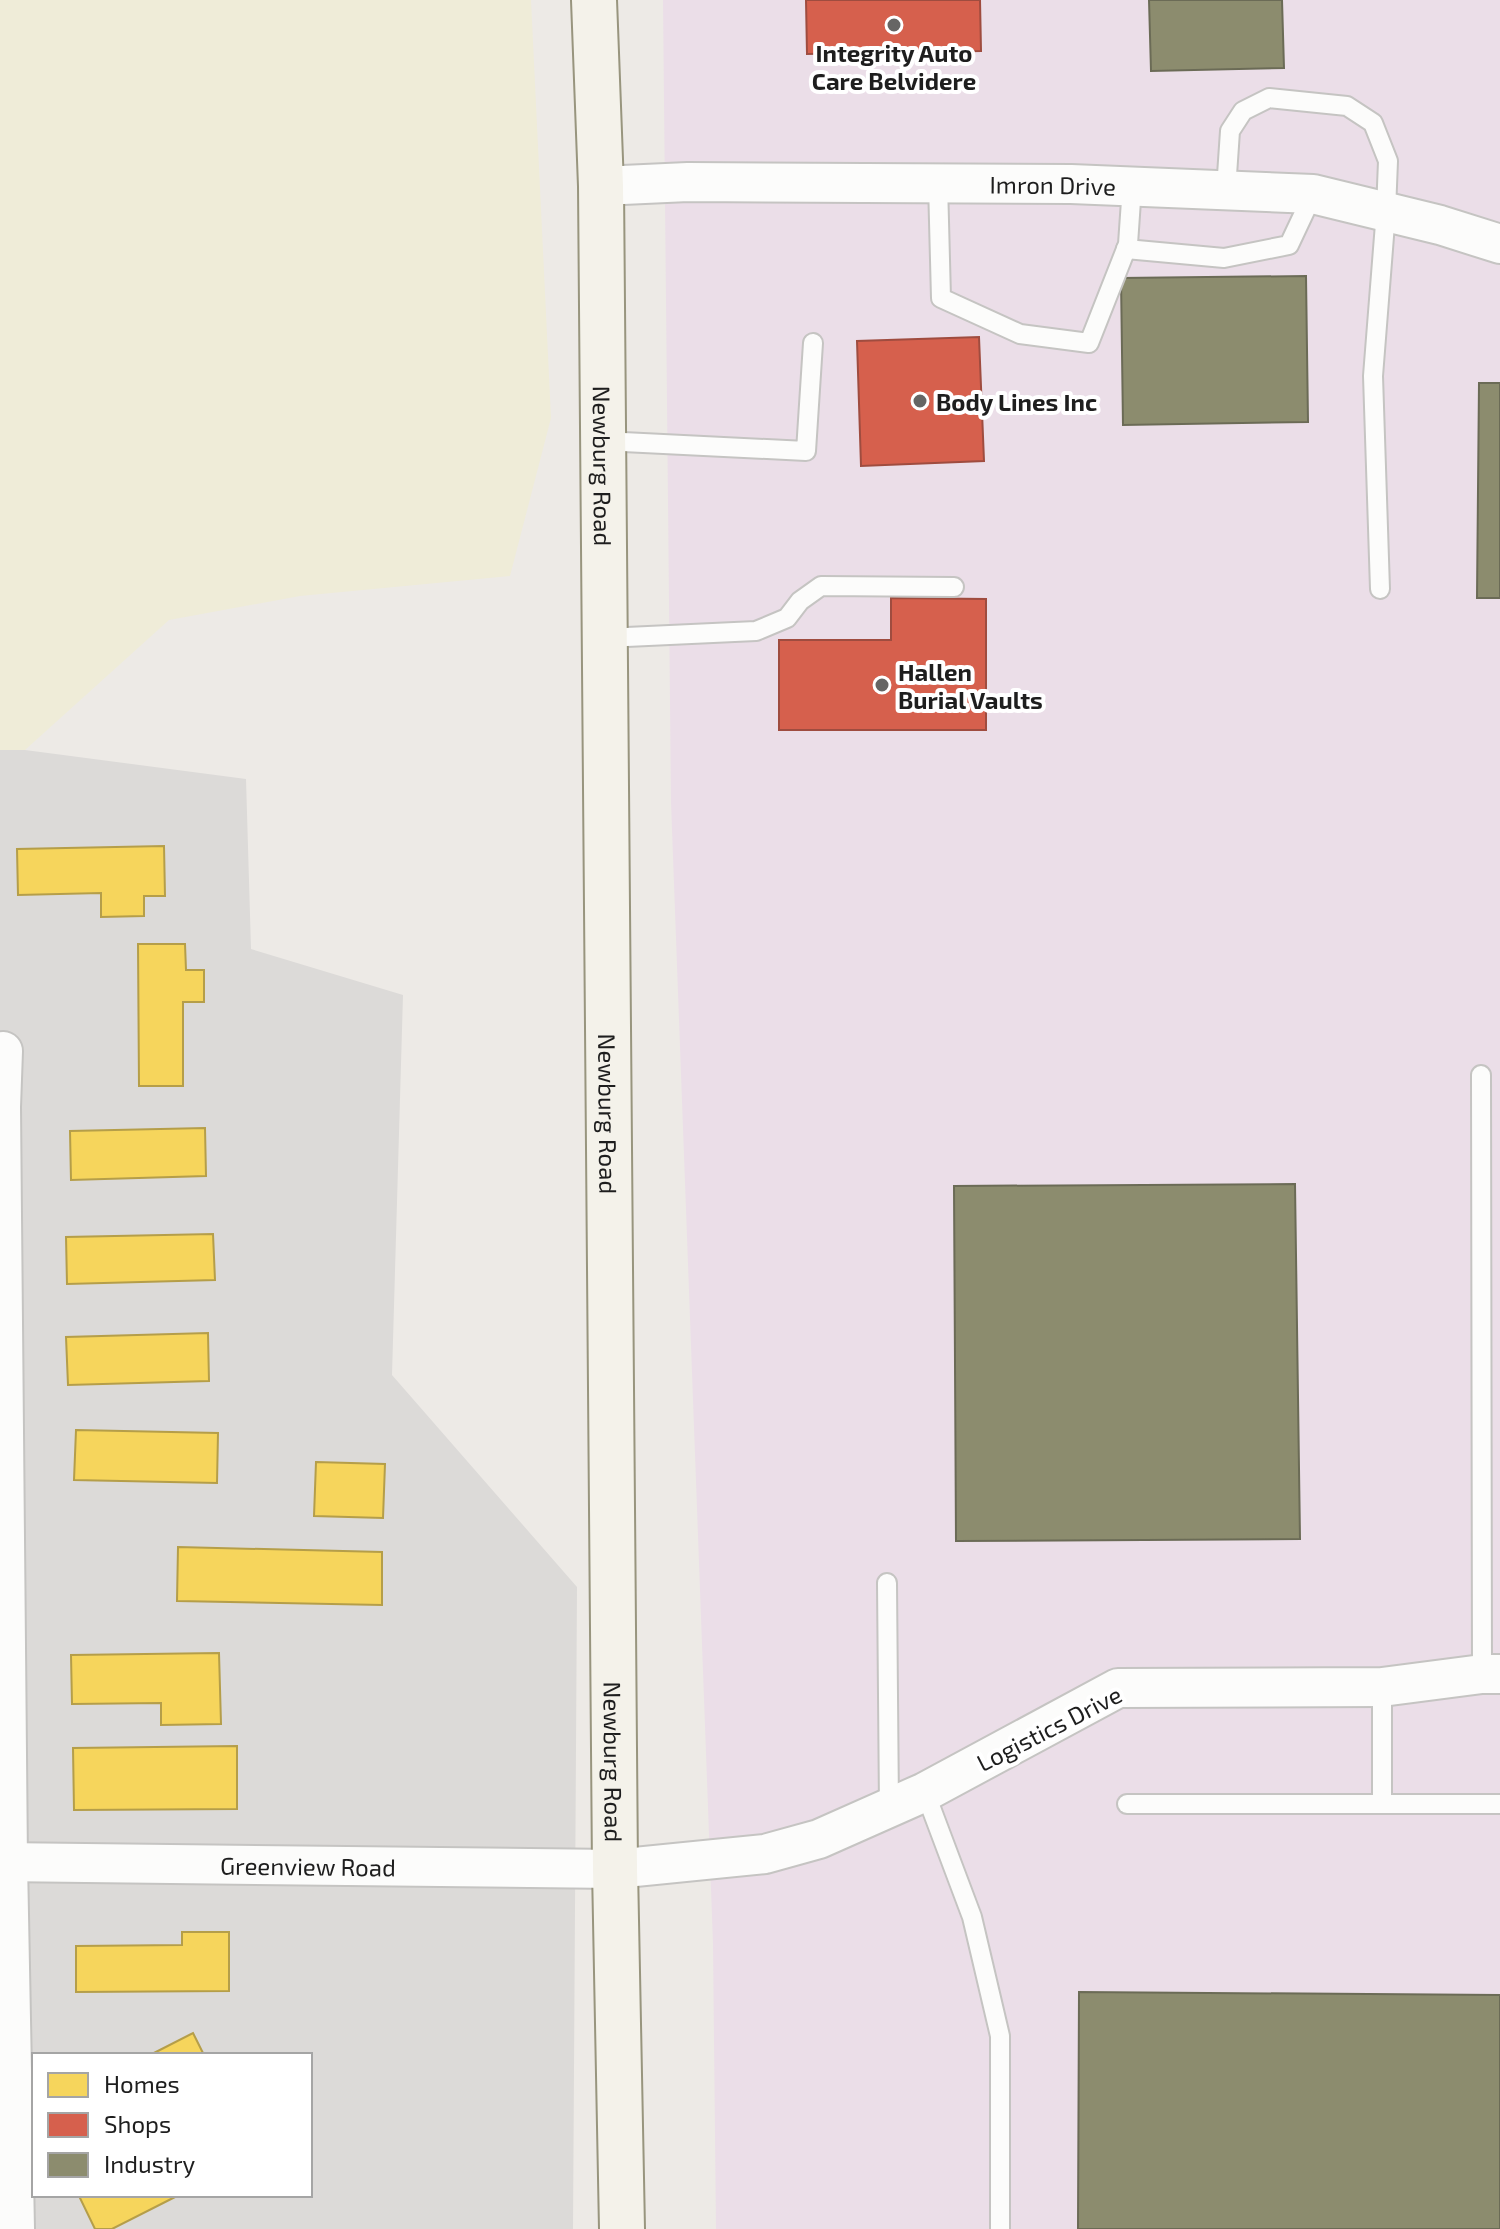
<svg xmlns="http://www.w3.org/2000/svg" width="1500" height="2229" viewBox="0 0 1500 2229" font-family="'Exo 2',sans-serif">
<rect width="100%" height="100%" fill="#edeae6"/>
<path fill="#dcdad8" fill-rule="evenodd" d="M0 750H25L246 779 251 949 403 995 392 1375 577 1587 573 2229H0ZM34 2055H310V2195H34Z"/>
<polygon fill="#ebdee8" points="663,0 1500,0 1500,2229 716,2229 713,1943 671,802"/>
<polygon fill="#efecd8" points="0,0 531,0 551,418 510,576 300,596 169,620 25,750 0,750"/>
<g fill="#f6d55c" stroke="#b59e49" stroke-width="2">
<polygon points="164,846 165,896 144,896 144,916 101,917 101,893 18,895 17,849"/>
<polygon points="138,944 185,944 186,970 204,970 204,1002 183,1002 183,1086 139,1086"/>
<polygon points="205,1128 206,1176 71,1180 70,1131"/>
<polygon points="213,1234 215,1280 67,1284 66,1237"/>
<polygon points="208,1333 209,1381 68,1385 66,1337"/>
<polygon points="76,1430 218,1433 217,1483 74,1480"/>
<polygon points="316,1462 385,1464 383,1518 314,1516"/>
<polygon points="178,1547 382,1552 382,1605 177,1601"/>
<polygon points="219,1653 221,1724 161,1725 161,1703 72,1704 71,1655"/>
<polygon points="237,1746 237,1809 74,1810 73,1748"/>
<polygon points="182,1932 229,1932 229,1991 76,1992 76,1946 182,1945"/>
<polygon points="193,2033 204,2055 150,2055"/>
<polygon points="179,2195 112,2229 95,2229 79,2196"/>
</g>
<g fill="#d6604d" stroke="#9f4c3f" stroke-width="2">
<polygon points="806,0 980,0 981,51 807,54"/>
<polygon points="979,337 984,461 861,466 857,341"/>
<polygon points="891,598 986,599 986,730 779,730 779,640 891,640"/>
</g>
<g fill="#8c8c6e" stroke="#6b6b56" stroke-width="2">
<polygon points="1149,0 1282,0 1284,68 1151,71"/>
<polygon points="1306,276 1308,422 1123,425 1121,278"/>
<polygon points="1479,383 1500,383 1500,598 1477,598"/>
<polygon points="1295,1184 1300,1539 956,1541 954,1186"/>
<polygon points="1079,1992 1500,1995 1500,2229 1078,2229"/>
</g>
<g fill="none" stroke-linecap="round" stroke-linejoin="round">
<g stroke="#c5c4c2" stroke-width="22">
<g id="service">
<polyline points="938,183 941,298 1020,334 1089,343 1128,244 1132,186"/>
<polyline points="1226,190 1230,131 1243,111 1269,98 1347,106 1373,123 1388,161 1386,211 1373,376 1380,589"/>
<polyline points="1126,249 1224,258 1289,245 1313,194"/>
<polyline points="603,441 806,451 813,343"/>
<polyline points="605,638 756,631 787,618 800,601 821,586 954,587"/>
<polyline points="1481,1075 1482,1674"/>
<polyline points="887,1583 889,1808"/>
<polyline points="1382,1687 1382,1804"/>
<polyline points="925,1792 972,1917 1000,2036 1000,2229"/>
<polyline points="1127,1804 1500,1804"/>
</g>
</g>
<g stroke="#c5c4c2" stroke-width="42">
<g id="minor">
<path id="s1" d="M601 186 688 182 1071 184 1313 194 1440 225 1500 244"/>
<polyline points="3,1051 1,1107 8,1862 15,2229"/>
<path id="s2" d="M0 1862 615 1869 765 1854 819 1839 925 1792 1118 1688 1382 1687 1482 1674H1500"/>
</g>
</g>
<g stroke="#98957e" stroke-width="48">
<g id="secondary">
<path id="s3" d="M594 0 601 186 615 1869 622 2229"/>
</g>
</g>
<use href="#service" stroke="#fcfcfb" stroke-width="18"/>
<use href="#minor" stroke="#fcfcfb" stroke-width="38"/>
<use href="#secondary" stroke="#f4f2ea" stroke-width="44"/>
</g>
<g fill="#666564" stroke="#fff" stroke-width="3">
<circle cx="894" cy="25" r="8"/>
<circle cx="920" cy="401" r="8"/>
<circle cx="882" cy="685" r="8"/>
</g>
<g text-anchor="middle" dominant-baseline="central" stroke-width="8" stroke-linejoin="round" paint-order="stroke">
<g font-size="24" font-weight="bold" fill="#1e1e1e" stroke="#fff" text-anchor="start">
<text x="894" y="52" text-anchor="middle">Integrity Auto<tspan x="894" dy="28">Care Belvidere</tspan></text>
<text x="936" y="401">Body Lines Inc</text>
<text x="898" y="671">Hallen<tspan x="898" dy="28">Burial Vaults</tspan></text>
</g>
<g font-size="24" fill="#1e1e1e" stroke="#fff">
<text stroke="none"><textPath href="#s1" startOffset="452">Imron Drive</textPath></text>
<text stroke="none"><textPath href="#s3" startOffset="466">Newburg Road</textPath></text>
<text stroke="none"><textPath href="#s3" startOffset="1114">Newburg Road</textPath></text>
<text transform="translate(1049 1728) rotate(-27)">Logistics Drive</text>
<text stroke="none"><textPath href="#s3" startOffset="1762">Newburg Road</textPath></text>
<text stroke="none"><textPath href="#s2" startOffset="308">Greenview Road</textPath></text>
</g>
</g>
<rect x="32" y="2053" width="280" height="144" fill="#ffffff" stroke="#a5a5a5" stroke-width="2"/>
<rect x="48" y="2073" width="40" height="24" fill="#f6d55c" stroke="#a5a5a5" stroke-width="2"/>
<text x="104" y="2093" font-size="24" fill="#1e1e1e">Homes</text>
<rect x="48" y="2113" width="40" height="24" fill="#d6604d" stroke="#a5a5a5" stroke-width="2"/>
<text x="104" y="2133" font-size="24" fill="#1e1e1e">Shops</text>
<rect x="48" y="2153" width="40" height="24" fill="#8c8c6e" stroke="#a5a5a5" stroke-width="2"/>
<text x="104" y="2173" font-size="24" fill="#1e1e1e">Industry</text>
</svg>
